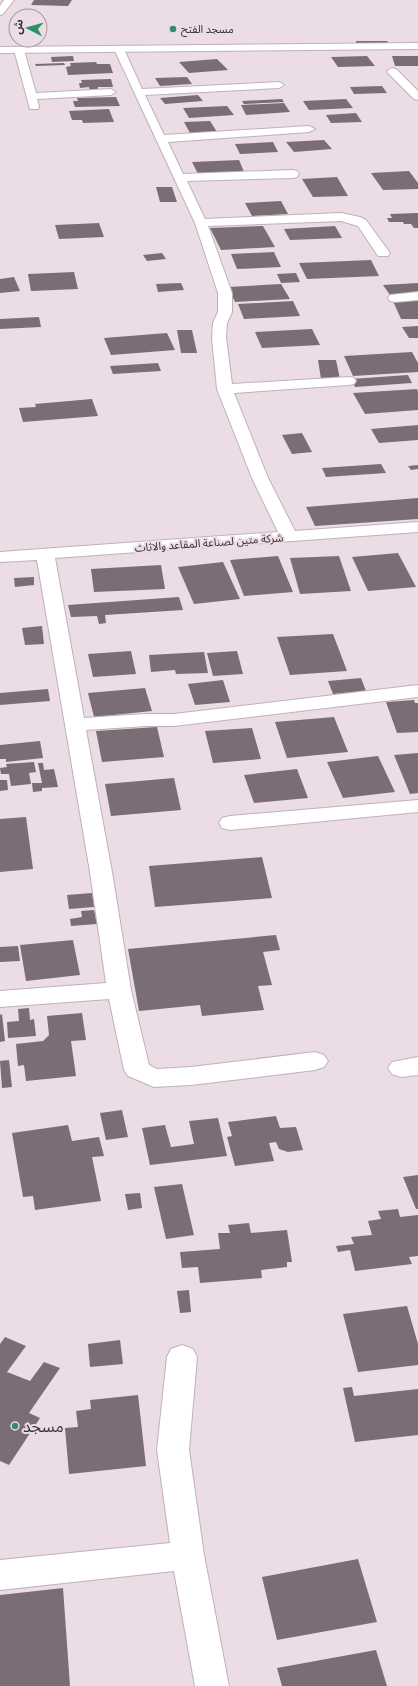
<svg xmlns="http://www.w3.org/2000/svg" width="418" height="1686" viewBox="0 0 418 1686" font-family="'Roboto Condensed','Noto Sans Arabic',sans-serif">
<rect width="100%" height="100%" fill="#ebdce5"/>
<g fill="#7a6d75">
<polygon points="34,0 72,0 68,6 31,5"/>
<polygon points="356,41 387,41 389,44 356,44"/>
<polygon points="73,56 74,61 52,62 51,57"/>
<polygon points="367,56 375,66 338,67 331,57"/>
<polygon points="392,56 418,56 418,66 395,66"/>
<polygon points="217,59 228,70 189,73 179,62"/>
<polygon points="96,62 97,64 110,64 113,73 68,75 66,67 71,66 70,63"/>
<polygon points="64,63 65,65 36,66 35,64"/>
<polygon points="187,77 192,84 160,86 155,78"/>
<polygon points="111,79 113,87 98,87 98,90 90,91 89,87 80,88 79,83 82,83 81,80"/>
<polygon points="382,86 387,93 354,94 350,87"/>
<polygon points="198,95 203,101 165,104 160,98"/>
<polygon points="116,97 120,106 75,107 73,101 78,101 77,98"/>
<polygon points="282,99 284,102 244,104 242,101"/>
<polygon points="346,99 353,108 309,110 303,101"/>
<polygon points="284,103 290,112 246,115 241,105"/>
<polygon points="227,106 234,115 189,118 183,108"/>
<polygon points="109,109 114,122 83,123 82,120 72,120 69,111"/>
<polygon points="356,113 362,122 331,123 326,115"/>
<polygon points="210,121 217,132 190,133 184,122"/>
<polygon points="324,140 332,149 294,152 286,142"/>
<polygon points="273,142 278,152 240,154 235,144"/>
<polygon points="239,160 244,172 198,174 192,162"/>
<polygon points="409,171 418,183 418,189 383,190 371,173"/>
<polygon points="337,177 348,196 313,197 302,179"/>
<polygon points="156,187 172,187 177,202 160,202"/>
<polygon points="281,201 288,214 252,216 245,203"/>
<polygon points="418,213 418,228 414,228 411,224 404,224 403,222 389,222 387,218 392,218 390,214"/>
<polygon points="99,223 104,237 59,239 55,225"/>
<polygon points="263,226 275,247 221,250 210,228"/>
<polygon points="335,226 342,238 290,240 284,229"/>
<polygon points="274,252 281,267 237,269 231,254"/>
<polygon points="162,253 166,259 147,261 143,255"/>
<polygon points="371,260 379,276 307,279 299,263"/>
<polygon points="74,272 78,289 31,291 28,274"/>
<polygon points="296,273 300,282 281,283 277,274"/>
<polygon points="14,277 20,291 0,293 0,279"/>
<polygon points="181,283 184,290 158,292 156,284"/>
<polygon points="418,283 418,293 390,295 383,285"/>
<polygon points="281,284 290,299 235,302 228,287"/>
<polygon points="418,300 418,319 401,319 393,301"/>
<polygon points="293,301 300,316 244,319 238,304"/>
<polygon points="39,317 41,327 0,329 0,319"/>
<polygon points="418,326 418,338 409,338 402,327"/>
<polygon points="312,329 320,345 262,348 255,332"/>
<polygon points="177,330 192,330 197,353 181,353"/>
<polygon points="167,333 175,350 111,355 104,338"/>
<polygon points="412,352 418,363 418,372 353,376 344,356"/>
<polygon points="318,360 336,360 340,379 321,379"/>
<polygon points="158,363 161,371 113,374 110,366"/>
<polygon points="408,375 412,383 355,387 351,379"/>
<polygon points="417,389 418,392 418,410 365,414 353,393"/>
<polygon points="92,399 98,416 23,422 19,408 36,407 35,404"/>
<polygon points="418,425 418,440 379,443 371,429"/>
<polygon points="302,433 312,452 292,454 282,435"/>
<polygon points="381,464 386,473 326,477 322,468"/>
<polygon points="418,465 418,469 411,470 408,466"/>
<polygon points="418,498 418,519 315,526 306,507"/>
<polygon points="398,553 416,587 368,591 352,557"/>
<polygon points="278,556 293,592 244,596 230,560"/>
<polygon points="339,556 351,591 300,594 290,558"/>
<polygon points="223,562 240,599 194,604 178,567"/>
<polygon points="161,565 165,589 94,592 91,569"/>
<polygon points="34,577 34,585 15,587 14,578"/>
<polygon points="179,597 183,610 105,615 106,623 99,624 97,616 71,617 68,605"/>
<polygon points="42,626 44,644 25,645 22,628"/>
<polygon points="333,634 347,671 290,675 277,637"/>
<polygon points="131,651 136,674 93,677 88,654"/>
<polygon points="237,651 243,674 213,676 207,653"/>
<polygon points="204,652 208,673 176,674 175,670 151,672 149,655"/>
<polygon points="361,678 366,691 333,694 328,681"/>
<polygon points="223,680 230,702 195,705 188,684"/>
<polygon points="145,688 152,711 94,717 88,693"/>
<polygon points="48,689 50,701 0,705 0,693"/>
<polygon points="414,700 415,703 418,703 418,732 397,733 386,702"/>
<polygon points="334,717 348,752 287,758 275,722"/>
<polygon points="157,727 164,757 102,762 96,731"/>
<polygon points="252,728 261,759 213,763 205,731"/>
<polygon points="40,741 43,758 6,762 6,759 0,759 0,745"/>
<polygon points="418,753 418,793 410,794 394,755"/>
<polygon points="378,756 395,792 343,798 327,762"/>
<polygon points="34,762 36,772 29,773 31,784 11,786 9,774 1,774 0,768 7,767 6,764"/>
<polygon points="38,763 43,763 44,770 54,769 58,787 42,788 42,791 33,792 32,783 42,783"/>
<polygon points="297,769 308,798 254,803 244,775"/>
<polygon points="174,778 181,810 111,816 105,784"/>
<polygon points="0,780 7,780 8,790 0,791"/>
<polygon points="26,817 33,869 0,872 0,819"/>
<polygon points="262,857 272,898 155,907 149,866"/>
<polygon points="92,893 94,907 69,909 67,895"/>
<polygon points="94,910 97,924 71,926 70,919 82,917 81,911"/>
<polygon points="276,935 280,950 263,952 272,985 258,986 264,1010 202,1016 200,1005 139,1011 128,949"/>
<polygon points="73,940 80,975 26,981 20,945"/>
<polygon points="18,946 20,961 0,962 0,947"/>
<polygon points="29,1008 30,1020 34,1019 36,1036 8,1038 7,1022 19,1021 18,1009"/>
<polygon points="82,1013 86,1040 71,1041 76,1076 26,1081 24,1065 18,1066 16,1044 43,1041 49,1035 47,1016"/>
<polygon points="2,1014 5,1041 0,1042 0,1015"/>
<polygon points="9,1060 12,1087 2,1088 0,1061"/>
<polygon points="122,1110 128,1137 106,1140 100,1113"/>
<polygon points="276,1116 280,1128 296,1127 303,1150 288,1152 279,1149 276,1142 269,1143 274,1161 235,1166 227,1137 232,1136 228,1122"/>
<polygon points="218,1118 227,1156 150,1165 142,1128 165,1125 171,1147 194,1144 189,1121"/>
<polygon points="68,1125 72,1141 99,1137 104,1156 92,1157 101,1201 35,1210 33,1196 23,1197 12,1133"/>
<polygon points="418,1175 418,1209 416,1209 403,1177"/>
<polygon points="182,1184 194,1235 166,1239 154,1187"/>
<polygon points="140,1193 142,1208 128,1210 125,1194"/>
<polygon points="398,1209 400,1217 418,1215 418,1256 409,1257 412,1264 355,1271 350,1250 338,1252 336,1246 354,1244 351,1237 372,1235 368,1221 381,1219 378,1211"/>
<polygon points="249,1223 251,1233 287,1230 292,1262 287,1262 287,1267 261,1270 262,1278 200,1283 198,1267 182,1268 180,1252 220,1249 218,1233 230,1233 228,1225"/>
<polygon points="189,1290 191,1312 180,1313 177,1291"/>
<polygon points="407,1306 418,1344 418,1365 358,1372 343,1314"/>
<polygon points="5,1337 26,1346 7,1372 30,1381 44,1362 60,1368 29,1413 40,1418 9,1465 0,1461 0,1344"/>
<polygon points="120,1340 123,1364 90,1367 88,1344"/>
<polygon points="352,1387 354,1396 418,1389 418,1435 355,1442 343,1388"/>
<polygon points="138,1395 146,1466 69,1474 65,1428 78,1427 76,1411 91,1409 90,1400"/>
<polygon points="358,1559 377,1622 277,1640 262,1577"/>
<polygon points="63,1588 70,1686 0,1686 0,1595"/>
<polygon points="376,1650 387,1686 282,1686 277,1668"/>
</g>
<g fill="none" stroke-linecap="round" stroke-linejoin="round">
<g stroke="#bfb1b9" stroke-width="2">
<g id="minor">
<polygon points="4,0 14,0 3,14 0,15 0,6"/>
<polygon points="119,46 124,49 142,89 279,82 284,85 279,88 145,95 164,135 309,126 315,129 309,132 168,142 183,174 293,170 297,171 299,174 297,177 293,178 187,181 205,219 341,213 360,217 366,220 390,253 388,256 378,256 358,226 341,221 208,226 232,293 232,312 227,323 226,338 232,384 349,377 354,378 356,381 354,384 349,385 234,393 268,478 295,531 418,522 418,532 55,558 84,718 146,714 174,714 418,685 418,697 174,726 146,726 86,730 112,872 131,990 149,1065 157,1069 191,1067 315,1052 324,1055 328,1061 324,1067 315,1070 191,1085 154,1087 128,1076 124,1070 109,999 0,1007 0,991 106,983 90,872 37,560 0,562 0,552 278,532 252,478 217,389 212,338 213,323 218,312 218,293 195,223 114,49"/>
<polygon points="19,47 24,50 36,93 111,89 116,92 111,95 37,99 39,107 38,109 30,109 14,50"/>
<polygon points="392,68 396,69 418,91 418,100 414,99 388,73 387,71"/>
<polygon points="418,292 418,300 395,302 390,301 388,298 390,295"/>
<polygon points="418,800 418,812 230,830 222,828 219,823 222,818 230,816"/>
<polygon points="418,1057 418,1075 401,1077 392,1074 388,1068 392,1062"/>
<polygon points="182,1345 193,1349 197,1357 189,1450 204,1555 229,1686 195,1686 174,1571 0,1590 0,1560 170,1543 157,1450 167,1357 171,1349"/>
</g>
</g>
<g stroke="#bfb1b9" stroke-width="2">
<polygon id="major" points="418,43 418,49 0,53 0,47"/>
</g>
<use href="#minor" fill="#fff" fill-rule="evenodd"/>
<use href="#major" fill="#fff" fill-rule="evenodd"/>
</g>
<g fill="#308f67" stroke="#ebdce5" stroke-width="1.5">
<circle cx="173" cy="29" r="4"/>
<circle cx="15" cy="1426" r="4"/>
</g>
<g text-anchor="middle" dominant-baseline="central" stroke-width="4" stroke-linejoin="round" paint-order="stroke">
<g font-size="11" fill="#363134" stroke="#ebdce5" text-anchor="start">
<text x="181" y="29">مسجد الفتح</text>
</g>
<g font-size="11" fill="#363134" stroke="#ebdce5">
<text transform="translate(209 543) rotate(-4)">شركة متين لصناعة المقاعد والاثاث</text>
</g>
<g font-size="16" fill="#363134" stroke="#ebdce5" text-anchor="start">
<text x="23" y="1426">مسجد</text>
</g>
</g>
<g transform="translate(28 28) rotate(276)"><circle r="19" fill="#ebdce5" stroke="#a3989e"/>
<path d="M0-3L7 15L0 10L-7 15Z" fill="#308f67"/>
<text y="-6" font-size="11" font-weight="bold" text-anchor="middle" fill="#363134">ش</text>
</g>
</svg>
